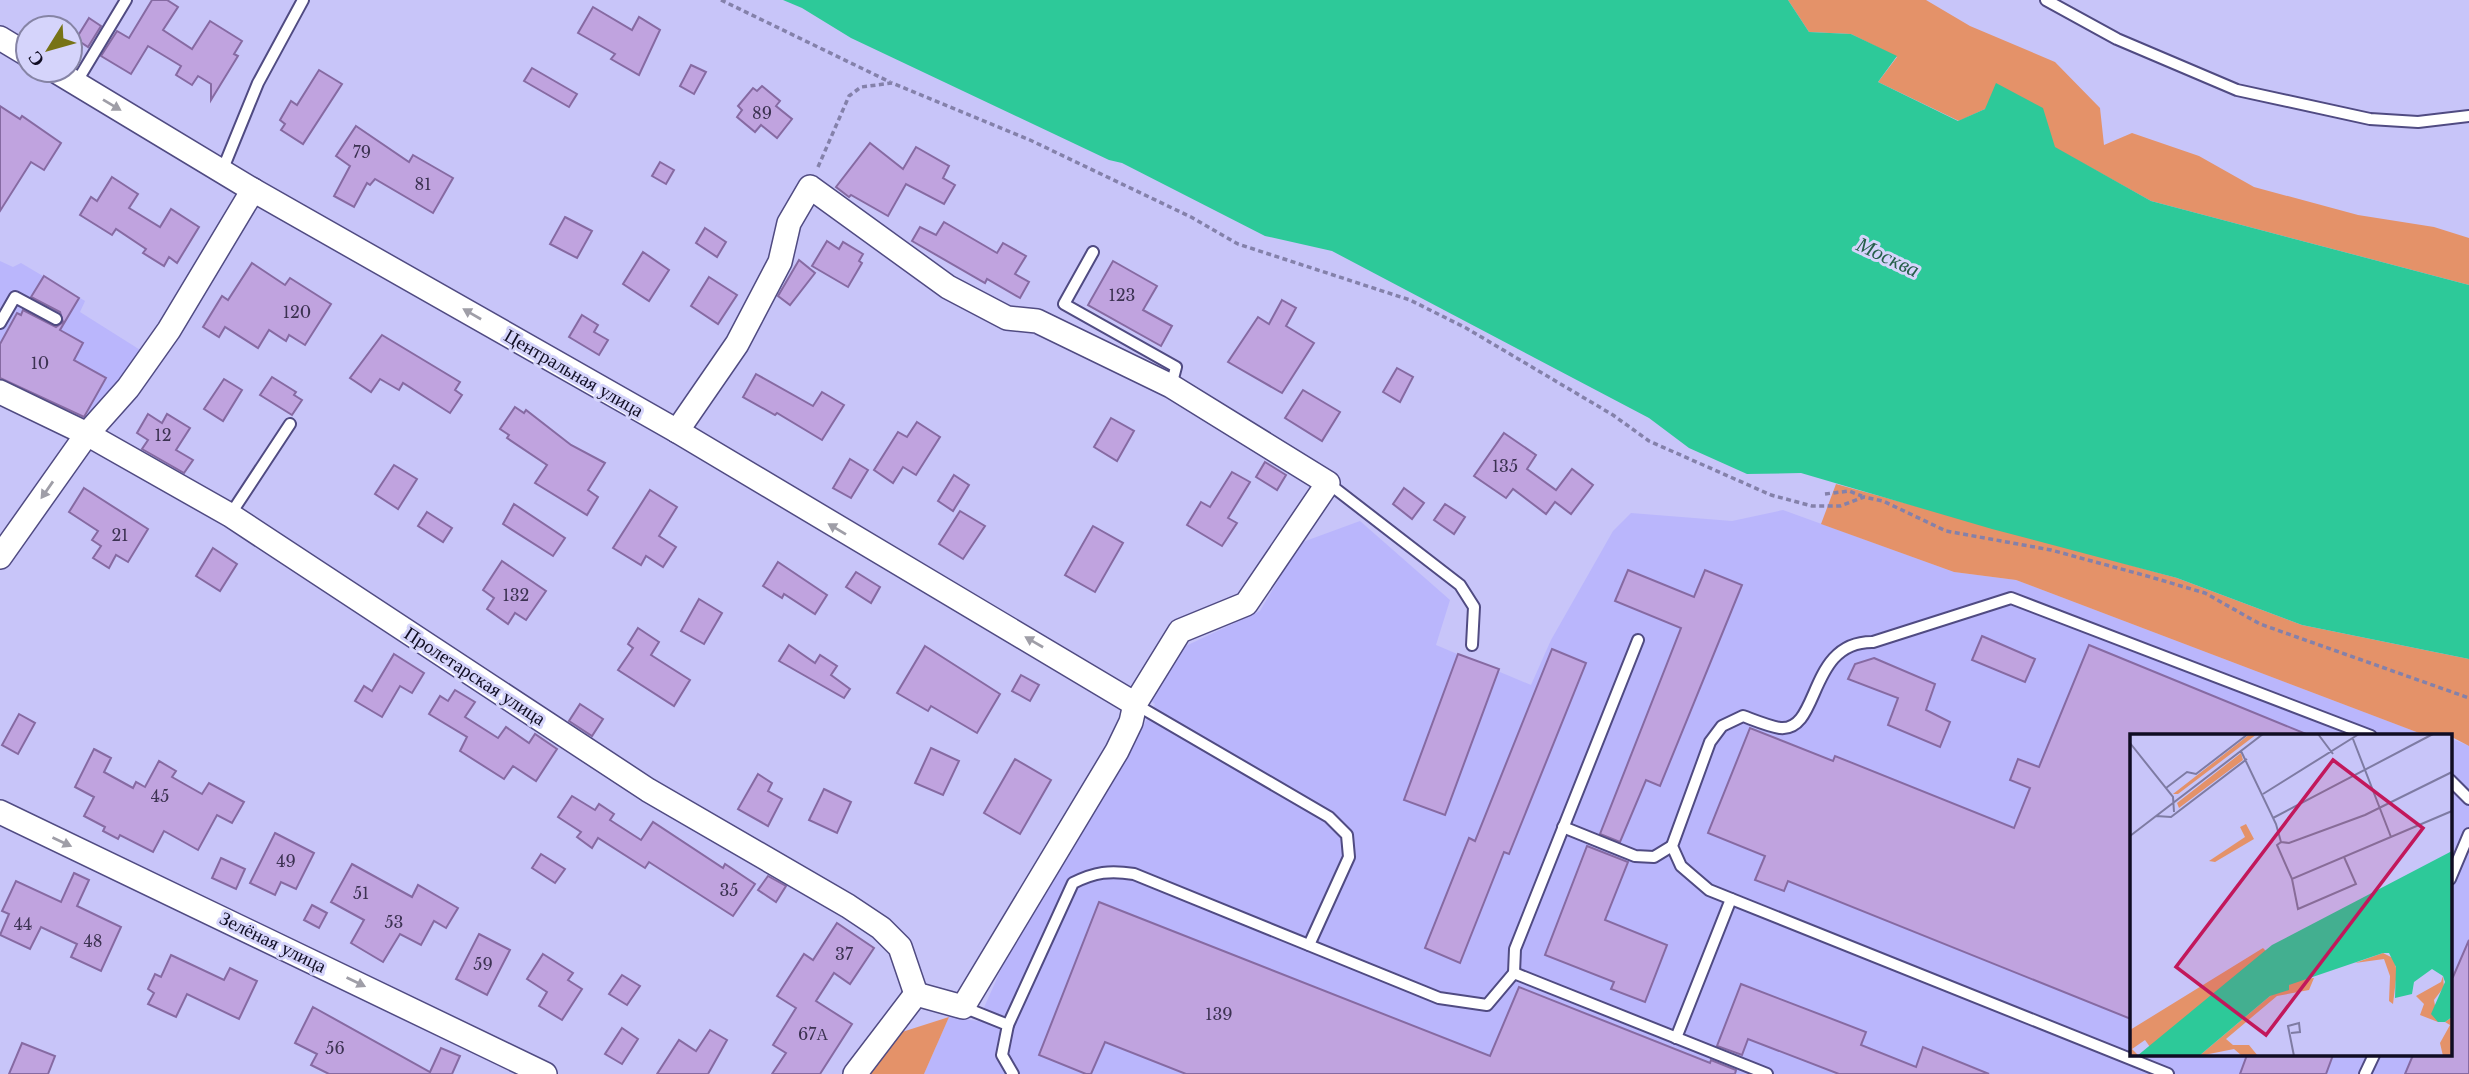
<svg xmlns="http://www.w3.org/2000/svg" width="2469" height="1074" viewBox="0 0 2469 1074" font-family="'Libre Baskerville',serif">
<rect width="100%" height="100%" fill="#c8c5f9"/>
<g fill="#bab6fc">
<polygon points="0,261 13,267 21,263 85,301 80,312 145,353 80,426 0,382"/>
<polygon points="1783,510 1954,572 2016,580 2427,736 2131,736 2131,1055 2450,1055 2450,738 2469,746 2469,1074 924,1074 949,1017 978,1021 1003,965 1150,714 1155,704 1146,697 1175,651 1260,611 1300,543 1360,521 1450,600 1436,645 1531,685 1551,640 1613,531 1631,513 1732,521"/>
</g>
<g fill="#e49269">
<polygon points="1788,0 1926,0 1970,26 2055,62 2100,108 2104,145 2132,133 2199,156 2254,187 2358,215 2434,227 2469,238 2469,285 2151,201 1985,109 1959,121 1878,82 1897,57 1851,34 1809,32"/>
<polygon points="1836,484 2177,578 2302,625 2469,659 2469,746 2450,736 2427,736 2016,580 1954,572 1821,524"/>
<polygon points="949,1017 924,1074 870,1074 902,1032"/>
</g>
<polygon fill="#2dc999" points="783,0 1788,0 1809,32 1851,34 1897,56 1878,82 1958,121 1985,109 1996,83 2043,108 2055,147 2151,201 2469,285 2469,659 2302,625 2177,578 1992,529 1801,473 1747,474 1689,448 1649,418 1332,251 1265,236 1122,163 1109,160 851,38 802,8"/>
<g fill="#c0a3df" stroke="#866aa2" stroke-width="2">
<polygon points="152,0 167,0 178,7 163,30 192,49 210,21 242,41 234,54 238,56 211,100 211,84 198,76 192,85 176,75 181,66 148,46 131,74 101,56 117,31 129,38"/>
<polygon points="593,7 632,30 639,17 660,30 639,75 611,59 615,54 578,33"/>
<polygon points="89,18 101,26 88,47 76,39"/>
<polygon points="691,65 706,72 694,94 680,86"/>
<polygon points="532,68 577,94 569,107 524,81"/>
<polygon points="319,70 342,84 303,144 281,130 285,124 280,120 291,101 297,105"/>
<polygon points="762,86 780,101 776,106 792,119 777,138 761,125 755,132 737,117 742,110 738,106 753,88 757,91"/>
<polygon points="0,106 20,119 22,116 61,143 44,170 31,162 0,211"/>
<polygon points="356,126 409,162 413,155 453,178 433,213 375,179 370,185 367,183 354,207 334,196 350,166 336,156"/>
<polygon points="870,143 903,169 916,147 949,166 943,178 955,185 944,204 906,184 888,216 851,195 849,197 836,187"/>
<polygon points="660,162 674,170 666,184 652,176"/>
<polygon points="112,177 138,194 129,208 160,227 171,209 199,227 177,263 169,257 164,266 143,253 146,249 116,229 112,235 80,215 91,197 97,201"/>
<polygon points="565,217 592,231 577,258 550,244"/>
<polygon points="944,222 997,253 1003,243 1026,256 1015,274 1029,282 1020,298 987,279 985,283 912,241 920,227 936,235"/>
<polygon points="705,228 726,242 717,257 696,243"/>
<polygon points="827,241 839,249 843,242 863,254 859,261 862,263 848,287 812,266"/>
<polygon points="643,252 669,270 649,301 623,284"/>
<polygon points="799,260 815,273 790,305 778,296"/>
<polygon points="1113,261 1157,286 1143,310 1172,326 1161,346 1088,305"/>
<polygon points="252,263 285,285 290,278 331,304 305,345 289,335 286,341 269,330 258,348 225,327 219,337 203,327 222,296 228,300"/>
<polygon points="44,276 79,298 60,330 83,343 74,360 106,378 84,417 0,378 0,344 17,313 21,315 23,310 56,327 63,322 60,312 31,297"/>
<polygon points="709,277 737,295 718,324 691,306"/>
<polygon points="1282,300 1296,308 1286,326 1314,343 1282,393 1228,362 1258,317 1269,324"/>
<polygon points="582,315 598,325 594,332 608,340 599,355 569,337"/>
<polygon points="382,335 460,382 455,390 462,395 450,413 403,383 399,390 380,379 371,392 350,378"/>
<polygon points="1397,368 1413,377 1400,402 1383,392"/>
<polygon points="756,374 813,406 822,392 844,405 822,440 777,413 775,415 743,397"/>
<polygon points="272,377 296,392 294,395 302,400 292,415 260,395"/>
<polygon points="224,379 242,390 223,421 204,409"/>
<polygon points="1303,390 1340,412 1322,441 1285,418"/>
<polygon points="515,407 524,413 526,410 571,445 605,463 588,490 598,497 587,515 535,483 547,465 507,438 509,435 500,429"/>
<polygon points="148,414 162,423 167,414 190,428 176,450 193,460 184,473 142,449 148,440 137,433"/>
<polygon points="1111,418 1134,431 1117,461 1094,447"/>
<polygon points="917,422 940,437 916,475 903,467 893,483 874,470 898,432 907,437"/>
<polygon points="1504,433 1536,455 1527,469 1556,490 1572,469 1593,485 1571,514 1555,502 1546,514 1513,489 1506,498 1474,476"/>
<polygon points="850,459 868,470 851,498 833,488"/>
<polygon points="1265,462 1286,475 1277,490 1256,477"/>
<polygon points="394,465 417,479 398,509 375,494"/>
<polygon points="1232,472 1250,482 1228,518 1237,523 1222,546 1187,525 1201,502 1210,507"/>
<polygon points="954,475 969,485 953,511 938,501"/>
<polygon points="84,488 148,529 128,562 116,555 109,568 93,558 101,546 92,540 98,531 69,512"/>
<polygon points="1404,488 1424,503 1412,519 1393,504"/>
<polygon points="650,490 677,507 659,536 676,547 663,567 646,556 641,565 613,548"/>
<polygon points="514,504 565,538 553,556 503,524"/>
<polygon points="1445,504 1465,517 1454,534 1434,520"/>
<polygon points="960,511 985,526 963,559 939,544"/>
<polygon points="427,512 452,528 443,542 418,526"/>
<polygon points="1093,526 1123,543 1095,592 1065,575"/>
<polygon points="213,548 237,564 220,591 196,576"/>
<polygon points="502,561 546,591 526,620 515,613 508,624 487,609 494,598 483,590"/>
<polygon points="778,562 827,595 815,614 784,594 782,598 763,586"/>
<polygon points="1628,570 1694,597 1705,570 1742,585 1660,786 1646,780 1620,842 1600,834 1681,628 1615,601"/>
<polygon points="856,572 880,587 871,603 846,587"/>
<polygon points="699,599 722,613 704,644 681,631"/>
<polygon points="638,628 659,642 651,655 690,680 674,706 618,670 633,648 628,644"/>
<polygon points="1982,636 2035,659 2025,682 1972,660"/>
<polygon points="789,645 815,663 820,655 837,666 831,675 850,689 844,698 779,661"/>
<polygon points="2089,645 2311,736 2131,736 2131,1019 1788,881 1784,891 1755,880 1765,856 1708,833 1750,728 1833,761 1835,756 2014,828 2030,788 2010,780 2018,759 2039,767"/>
<polygon points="925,646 1000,694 977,733 931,706 928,711 897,693"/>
<polygon points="1552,649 1586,663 1509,854 1504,852 1460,963 1425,948 1469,838 1475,841"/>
<polygon points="394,654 424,673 412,693 400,686 382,717 355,701 364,686 372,691"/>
<polygon points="1458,654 1499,669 1445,815 1404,800"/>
<polygon points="1874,658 1935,684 1926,710 1950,722 1940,747 1888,725 1898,698 1848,679 1855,664"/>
<polygon points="1021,675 1039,685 1030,701 1012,691"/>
<polygon points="455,690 475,702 465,717 498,738 506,727 529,743 535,734 557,749 536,781 513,766 504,779 460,751 467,737 429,714 440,696 448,701"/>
<polygon points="580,704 603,719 592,736 569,721"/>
<polygon points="19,714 35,723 18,754 2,745"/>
<polygon points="931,748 959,761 943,795 915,783"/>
<polygon points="94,749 111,758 104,772 133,788 136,782 145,787 159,761 176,771 172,777 202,794 209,783 244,802 232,823 217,815 198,850 164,831 153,852 120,835 118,839 103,831 105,827 84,816 94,797 75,787"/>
<polygon points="1015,759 1051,780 1020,834 984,813"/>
<polygon points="758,774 772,783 768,791 782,799 768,826 738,809"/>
<polygon points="824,789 851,802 837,833 809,820"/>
<polygon points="572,796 595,810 599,804 614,814 610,820 641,840 653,822 723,868 725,864 755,884 733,916 649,862 645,868 598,838 592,848 577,837 581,832 558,817"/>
<polygon points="275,833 314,853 296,889 281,882 275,895 250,883"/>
<polygon points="1587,846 1628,862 1605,920 1667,945 1645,1002 1611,989 1614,982 1545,955"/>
<polygon points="541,854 565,869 555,883 532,868"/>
<polygon points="221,858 245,869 236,889 212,878"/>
<polygon points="352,864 412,897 418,885 458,908 446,928 434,921 421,945 400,934 383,962 351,943 364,920 331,902"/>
<polygon points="74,873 89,880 77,906 121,927 101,971 71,957 77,944 41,927 30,949 0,935 9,914 2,911 16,881 61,902"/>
<polygon points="768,876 786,886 776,902 758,890"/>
<polygon points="1099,902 1490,1056 1519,987 1710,1063 1711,1060 1736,1070 1735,1074 1186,1074 1105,1042 1091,1074 1086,1074 1039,1055"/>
<polygon points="312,905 327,913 319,928 304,920"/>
<polygon points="837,923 874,948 850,984 834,973 816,1001 852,1024 820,1074 772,1074 786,1053 773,1045 796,1008 777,996 804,954 813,960"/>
<polygon points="479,934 510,950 487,995 456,979"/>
<polygon points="2469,940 2469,1074 2405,1074 2413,1055 2450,1055 2450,976 2453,977"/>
<polygon points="543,954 573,973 568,980 582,989 562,1020 539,1006 547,992 527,979"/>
<polygon points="171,955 224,980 230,968 257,981 239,1019 187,994 176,1017 148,1004 154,993 148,989 155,974 161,977"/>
<polygon points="622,975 640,986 627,1005 609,994"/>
<polygon points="1741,984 1866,1032 1861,1045 1916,1067 1923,1047 1989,1074 1839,1074 1748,1039 1742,1055 1717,1046"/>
<polygon points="313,1007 430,1072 441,1048 460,1056 452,1074 329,1074 311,1065 317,1054 295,1043"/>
<polygon points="622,1028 638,1039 622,1064 605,1054"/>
<polygon points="710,1030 727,1040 708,1074 657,1074 679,1040 696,1051"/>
<polygon points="22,1043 55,1056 48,1074 9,1074"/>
<polygon points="2247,1055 2333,1055 2326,1074 2240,1074"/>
</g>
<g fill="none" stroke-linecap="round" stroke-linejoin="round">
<g stroke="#504b82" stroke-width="14">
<g id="lane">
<polyline points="2046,0 2117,39 2237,90 2370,119 2418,122 2469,116"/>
<polyline points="76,83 126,0"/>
<polyline points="222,171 258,83 303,0"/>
<polyline points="1093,252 1064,304 1176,367 1171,386"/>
<polyline points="0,323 15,297 56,319"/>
<polyline points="1328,483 1460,585 1474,607 1472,645"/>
<polyline points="230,515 290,424"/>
<polyline points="1135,704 1329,817 1347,835 1349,857 1309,945"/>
<polyline points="2450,780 2469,799"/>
<polyline points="1563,827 1635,856 1654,857 1672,846"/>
<polyline points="2450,879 2469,834"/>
<polyline points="1514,973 1515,949 1638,640"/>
<polyline points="963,1007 1008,1025 1002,1055 1013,1074"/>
<path d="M1008 1025 1073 883C1095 872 1110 870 1134 874L1439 998 1487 1005 1514 973 1767 1074"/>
<polyline points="1676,1038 1731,899"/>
<path d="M2168 1074 1709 890 1681 866 1672 846 1710 742 1722 726 1743 716C1754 720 1768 726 1780 728 1821 732 1807 641 1873 642L2011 598 2371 736"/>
<polyline points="2365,1074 2374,1055"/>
</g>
</g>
<g stroke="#504b82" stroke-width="26">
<g id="street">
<polyline points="0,38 28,55"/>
<polyline points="54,70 253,190 677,431 1135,704 1131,722 1117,751 963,1007 916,994"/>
<polyline points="0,392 87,434 230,515 648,790 848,906 881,928 900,947 916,994"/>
<polyline points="677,431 737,344 780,262 789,223 810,187 948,287 1007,318 1037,321 1171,386 1328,483 1246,604 1180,631 1135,704"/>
<polyline points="0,557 87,434 128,388 169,330 253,190"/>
<polyline points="0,812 545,1074"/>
<polyline points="855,1074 916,994"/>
</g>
</g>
<g stroke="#8481aa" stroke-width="3.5" stroke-dasharray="5 3.5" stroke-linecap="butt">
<polyline points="721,0 890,82"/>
<polyline points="818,167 849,96 861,87 892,83 1030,140 1191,217 1238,244 1410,300 1466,328 1613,415 1649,441 1771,495 1812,506 1840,506 1864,497 1883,501 1946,531 2051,550 2147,576 2205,593 2260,624 2469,698"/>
<polyline points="1825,494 1849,491 1862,496"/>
</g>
<use href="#lane" stroke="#fff" stroke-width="10"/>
<use href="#street" stroke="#fff" stroke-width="23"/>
</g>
<defs><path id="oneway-solid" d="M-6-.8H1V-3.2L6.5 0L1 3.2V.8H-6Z" transform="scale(1.75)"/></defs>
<g fill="#9f9ea7">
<use href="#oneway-solid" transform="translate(112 105) rotate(31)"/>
<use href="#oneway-solid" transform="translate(472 314) rotate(-150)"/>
<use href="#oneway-solid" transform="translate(47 490) rotate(125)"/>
<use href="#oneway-solid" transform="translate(837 529) rotate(-149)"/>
<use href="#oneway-solid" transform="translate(1034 642) rotate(-150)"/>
<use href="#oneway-solid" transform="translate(62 842) rotate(25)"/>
<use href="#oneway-solid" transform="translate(356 982) rotate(26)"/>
</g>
<g text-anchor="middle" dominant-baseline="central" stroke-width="6" stroke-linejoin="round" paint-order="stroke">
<g font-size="16" fill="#3c3252">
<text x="762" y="113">89</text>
<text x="362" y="152">79</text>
<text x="423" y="184">81</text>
<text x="1122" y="295">123</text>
<text x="297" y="312">120</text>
<text x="40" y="363">10</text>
<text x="163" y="435">12</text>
<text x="1505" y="466">135</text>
<text x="120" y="535">21</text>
<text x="516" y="595">132</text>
<text x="160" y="796">45</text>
<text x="286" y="861">49</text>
<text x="729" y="890">35</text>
<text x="361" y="893">51</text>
<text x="394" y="922">53</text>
<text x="23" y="924">44</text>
<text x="93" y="941">48</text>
<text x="844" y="954">37</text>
<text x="483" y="964">59</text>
<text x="1219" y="1014">139</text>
<text x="813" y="1034">67А</text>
<text x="335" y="1048">56</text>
</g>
<g font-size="19" fill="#100d23" stroke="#d5d4fb">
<text transform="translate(574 373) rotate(30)">Центральная улица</text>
<text transform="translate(475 676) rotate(33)">Пролетарская улица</text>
<text transform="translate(273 942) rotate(26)">Зелёная улица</text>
</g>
<g font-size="21" font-style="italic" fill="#265f4a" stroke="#d5d4fb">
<text transform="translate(1888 257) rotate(25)">Москва</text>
</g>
</g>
<g transform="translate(2130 734)">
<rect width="322" height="322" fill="#c8c5f9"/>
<path d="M120 0H127L48 60H43ZM111 19 113 26 49 74 47 69ZM116 90 124 105 85 128 79 127 115 103 110 93ZM133 214 136 217 20 313 15 306 2 315 8 321 0 322V296ZM253 219 263 224 267 237 263 270 259 267 260 242 254 225 225 229ZM313 242 314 253 304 266 308 288 290 281 294 270 286 262 311 248ZM184 244 179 256 147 262 96 305 103 311H119L128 322 111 321 104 315 69 322 140 262 167 246ZM322 283V322H313L310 309 320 291 315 288Z" fill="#e49269"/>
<path d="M322 117V283L315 288H308L301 280 315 248 313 242 302 235 284 248 282 260 265 264 266 233 259 219H253L159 251V256L140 262 69 322H7L142 211Z" fill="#2dc999"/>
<path fill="none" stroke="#7e7ba3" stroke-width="2" d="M188 0 203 20M223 5 261 103M0 9 43 63 44 78M111 17 146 90 151 108 147 111 162 145 322 77M36 54 57 38 66 40 118 0M133 60 229 0M26 82 41 83 117 25M143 84 303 0M0 102 133 0M151 108 159 109 235 81 322 38M162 145 168 175 226 150 214 123M161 299 170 298 169 289 158 292 164 322"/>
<path fill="#c2185b" fill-opacity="0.15" stroke="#c2185b" stroke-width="3.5" d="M203 26 293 94 136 301 46 233Z"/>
<rect width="322" height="322" fill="none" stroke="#100d23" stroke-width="3.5"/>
</g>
<g transform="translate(49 49) rotate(233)"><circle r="33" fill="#d5d4fb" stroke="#8684a5" stroke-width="2"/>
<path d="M0-5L12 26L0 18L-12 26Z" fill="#777316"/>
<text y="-10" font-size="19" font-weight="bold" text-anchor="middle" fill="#100d23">С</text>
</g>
</svg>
